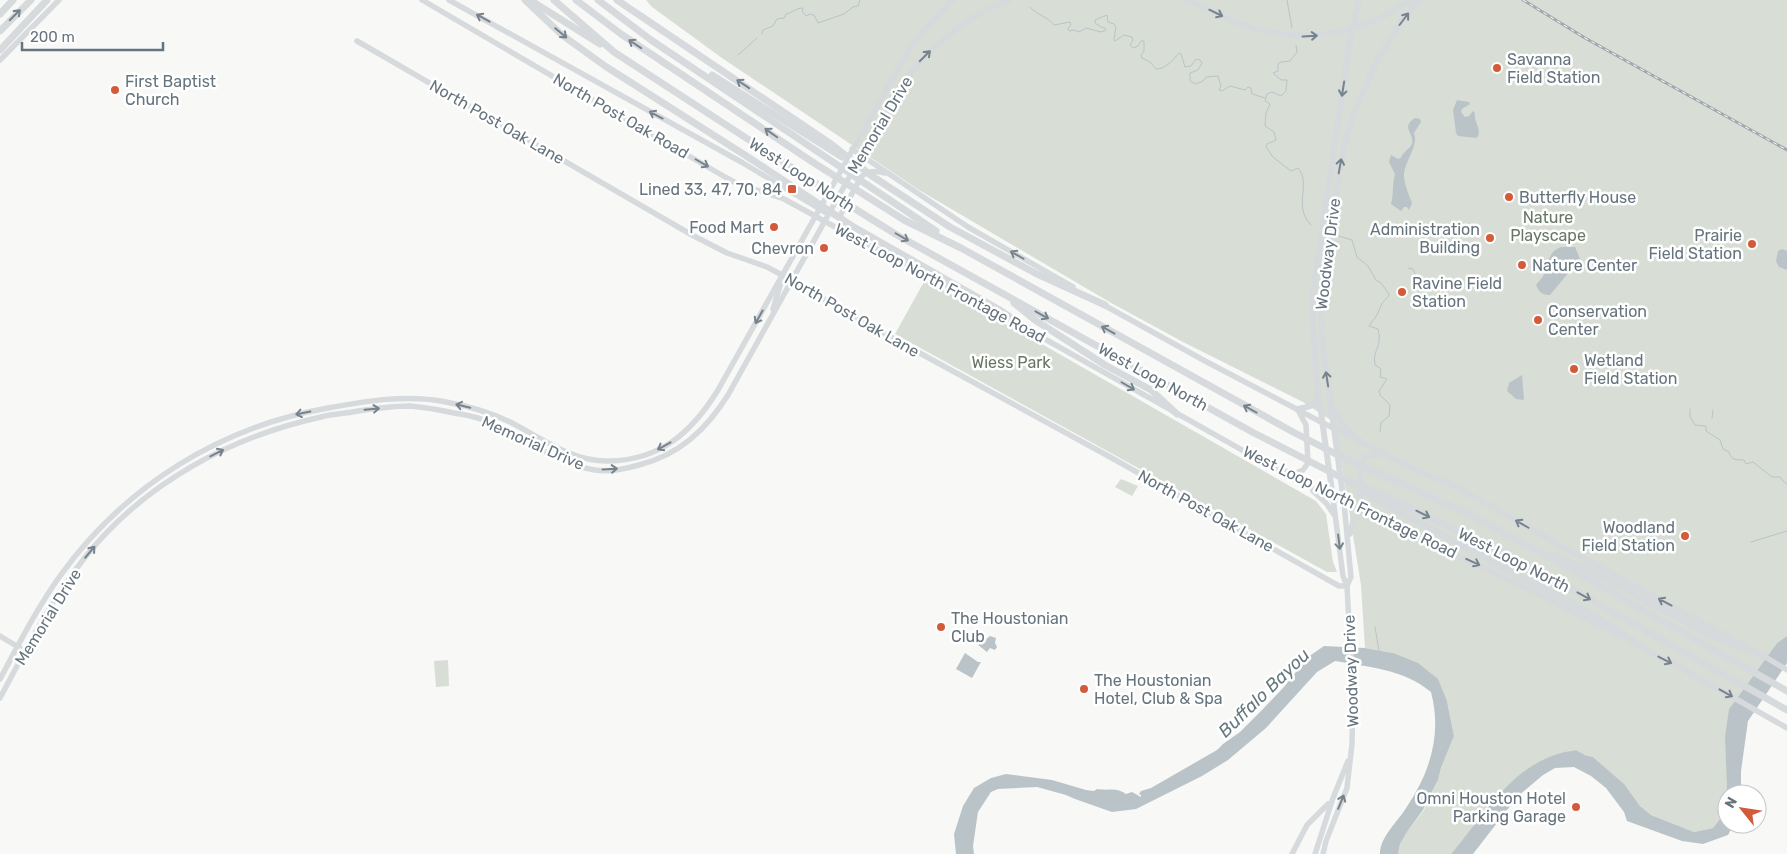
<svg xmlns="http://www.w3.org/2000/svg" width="1787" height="854" viewBox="0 0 1787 854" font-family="Rubik,sans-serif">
<rect width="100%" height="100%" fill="#f8f8f6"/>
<g fill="#d8ddd5">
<polygon points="646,0 1787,0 1787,636 1777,643 1729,709 1727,785 1723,815 1713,828 1694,832 1651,815 1640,806 1623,784 1593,757 1585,755 1576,750 1568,751 1470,832 1451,854 1398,854 1400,844 1407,832 1424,810 1438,780 1441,768 1454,736 1447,701 1393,653 1365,648 1361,585 1335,423 1303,402 1183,342 1113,304 919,190 722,58 652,7"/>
<polygon points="925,280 1026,335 1316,501 1326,514 1333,562 1337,572 1327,572 895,334"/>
<polygon points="1121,479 1138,486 1132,496 1115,487"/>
<polygon points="448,660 449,686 436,687 434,661"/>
</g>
<g fill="#bac4c8">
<path d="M1457 100 1469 102 1470 104 1462 109 1461 112 1465 117 1469 116 1473 111 1475 113C1473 122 1483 129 1477 138L1458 136 1456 133 1453 110Z"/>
<path d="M1415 118 1420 119 1421 122 1414 133C1419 147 1404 161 1404 176 1404 184 1409 195 1412 203L1409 210 1407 207H1404L1401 211 1391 204C1394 193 1392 184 1395 174L1389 162 1391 155 1398 159C1405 156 1399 159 1403 154 1406 150 1410 148 1412 144 1415 134 1400 127 1415 118Z"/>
<path d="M1561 247H1575L1580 259 1550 295C1542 295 1539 292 1536 285 1539 281 1544 276 1546 271 1549 259 1549 252 1561 247Z"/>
<polygon points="1782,249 1787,251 1787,270 1779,267 1776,261 1778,251"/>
<polygon points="1522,375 1524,400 1516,399 1507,391 1509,383"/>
<polygon points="990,636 996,638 995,643 997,647 995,650 990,648 987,652 978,645"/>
<path d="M1787 636V663L1748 721 1741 771V794H1727V824H1734L1728 835 1703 844 1682 841 1627 821 1624 812 1606 788 1591 776 1574 767 1555 768 1543 775 1518 796 1473 854H1451C1488 811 1515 758 1576 750L1585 755 1593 757 1624 784 1640 806 1651 815 1694 832 1713 828 1723 815 1727 785 1725 737 1729 709 1777 643Z"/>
<path d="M1324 646 1365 648 1393 653 1418 663 1438 679 1447 701 1454 736 1441 768 1438 780 1423 810 1407 832 1400 844 1398 854H1380C1380 839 1393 826 1402 814 1428 777 1443 738 1431 692 1403 669 1369 667 1335 661L1317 672 1266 728 1228 760 1202 776 1136 809 1112 812 1075 799 1066 795 1037 787 998 789 991 792 978 812 973 846 974 854H956L954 834 963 806 974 788 991 778 1006 774 1052 780 1086 790 1094 791 1097 789C1110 791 1115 787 1126 794L1132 792 1141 797V795L1139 794 1141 791 1151 788 1217 750 1223 744 1240 732 1263 709 1283 688 1308 657Z"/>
<polygon points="965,653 978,662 981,662 972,678 956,669"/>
</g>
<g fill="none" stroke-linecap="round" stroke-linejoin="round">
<g stroke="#bac4c8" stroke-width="1">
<polyline points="1287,0 1292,28"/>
<path d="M1030 7C1037 15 1048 17 1054 25L1070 22 1071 25 1068 28 1069 31 1074 30 1079 32 1086 28 1101 32 1106 30 1105 28 1101 27 1095 23V20L1107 15 1108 22 1114 24 1116 27 1114 40 1115 41 1124 35 1132 37 1133 40 1130 45 1133 48 1138 46 1141 41H1144V51L1141 55 1142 58 1150 62 1156 69C1166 69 1173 60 1179 53L1181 54 1185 67 1191 66 1196 59 1200 60 1202 63 1198 70 1190 73V81L1196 84 1203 81 1206 77 1218 76 1221 86 1219 90 1222 91 1230 86 1245 90 1248 87 1251 88 1252 94 1265 98"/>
<path d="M762 34 763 30 773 26 777 19 784 18 786 14C792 13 796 8 803 8L802 11 806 16 810 14 814 15 818 23 844 14 853 7 858 6 860 1 859 0"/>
<path d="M1296 45 1297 52 1290 61 1281 62 1278 64V71L1273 73 1281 80H1287L1286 91 1281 96 1272 92 1267 94 1265 101 1270 104 1266 113 1265 126 1274 132 1276 140 1267 144 1266 147 1273 157 1291 171 1298 168C1312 184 1292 206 1311 225"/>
<polyline points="738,55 757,38"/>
<path d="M1339 236 1352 240 1357 257 1368 266 1376 280 1381 283 1389 294 1388 297C1380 304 1381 306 1377 315 1375 319 1371 322 1369 326L1378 329C1383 348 1372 349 1375 365L1381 369 1380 377 1387 379 1379 391 1380 395 1390 405 1389 416 1381 423 1380 432"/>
<polyline points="1408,268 1413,269 1420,286 1424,287 1420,286 1418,292"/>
<path d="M1690 409V417L1695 425 1706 426V431L1720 440 1723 449 1729 452C1731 460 1736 460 1744 460L1746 464 1753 462 1772 477H1780L1783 481 1787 484"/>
<polyline points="1712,418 1713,410"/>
<polyline points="1751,542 1787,531"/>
<polyline points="1375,627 1379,651"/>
</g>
<g stroke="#d6dadd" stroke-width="5.5">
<polyline points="422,0 725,177 736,183 784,199 846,233 935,279 1008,319"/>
<polyline points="449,0 743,163 828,214"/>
<path d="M1186 0C1196 4 1206 7 1215 12 1225 17 1235 23 1246 26 1303 45 1362 35 1410 0"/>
<polyline points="357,41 692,235 727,253 767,267 782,275 905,345 1110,457 1339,586 1347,586"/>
<polyline points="0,60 59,0"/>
<polyline points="852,149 968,227 1073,287"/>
<path d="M846 233 841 223 840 216 861 177C868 170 876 171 885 173"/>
<polyline points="1102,304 1205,361 1323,423 1419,471 1448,483 1497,509 1561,546 1747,647"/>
<polyline points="773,309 782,279"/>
<polyline points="1036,334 1299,482 1522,586 1622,637"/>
<polyline points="1284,471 1296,473 1303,470 1308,463 1306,425 1298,410"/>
<polyline points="1313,491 1326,503 1335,516"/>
<polyline points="1344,503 1351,577 1347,586"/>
<polyline points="1368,511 1363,507 1360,500 1360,465 1364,458 1370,455 1384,454"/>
<polyline points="1350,534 1353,520 1367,513"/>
<polyline points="0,636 25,651"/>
<polyline points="1646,650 1683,669 1787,728"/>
<polyline points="1762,655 1787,670"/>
<path d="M0 679C19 644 37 608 60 576 124 487 219 427 328 408 366 401 407 394 446 402 468 406 492 413 512 423 543 439 573 462 609 461 661 460 692 432 718 390L908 51 922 32 953 0"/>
<path d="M0 698C26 649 51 600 86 556 145 483 230 437 321 417 331 414 341 414 352 412 371 409 390 406 410 406 424 407 440 410 454 413 468 415 484 419 497 425 529 441 559 464 595 470 609 472 625 469 639 465 679 455 706 430 728 395L900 86C928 49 965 17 1009 0"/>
<polyline points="1292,854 1307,825 1328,804"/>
<polyline points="1315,854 1333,798 1348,761"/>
<polyline points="1323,854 1326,841 1347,788 1352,744 1353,699 1347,586 1343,576 1333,498"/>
</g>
<g stroke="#d6dadd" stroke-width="6">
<polyline points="1332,406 1343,425 1361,442"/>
<path d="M1297 409C1311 406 1314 408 1319 394"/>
<path d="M1333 498C1324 430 1311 361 1313 293L1350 41 1359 0"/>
<polyline points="1344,503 1322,339 1321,295 1326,253 1344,146 1356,107 1379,57 1399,25 1419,0"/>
</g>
<g stroke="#d6dadd" stroke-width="7">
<polyline points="525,0 562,35 605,66 751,159 852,226 998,309 1039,336"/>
<polyline points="530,0 600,44"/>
<polyline points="554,0 614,52 860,212 897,235 1254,433 1348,481 1379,493 1529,565 1787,710"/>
<polyline points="576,0 621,34 811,161 904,220 961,248 1293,432 1334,453 1464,512 1535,549 1787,691"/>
<polyline points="598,0 651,40 936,231"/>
<polyline points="617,0 831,144 872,176 950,227 1037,274 1105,305"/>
<polyline points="0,14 13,0"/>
<polyline points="0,31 31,0"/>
<polyline points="0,50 47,0"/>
<polyline points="712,75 842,157"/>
<polyline points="1014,303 1035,320 1105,365 1151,390 1177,414"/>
<polyline points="1361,489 1377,500 1595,616 1648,651"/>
<polyline points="1552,555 1597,574 1706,633 1764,656"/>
</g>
<g stroke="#a2a8ad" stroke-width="3">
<polyline id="rail" points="1523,0 1585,38 1787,150"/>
</g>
<use href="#rail" stroke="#fff" stroke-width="1" stroke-dasharray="4" stroke-linecap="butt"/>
</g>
<defs><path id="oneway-shaft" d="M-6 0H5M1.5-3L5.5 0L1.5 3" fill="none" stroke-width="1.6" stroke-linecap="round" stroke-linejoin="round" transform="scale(1.25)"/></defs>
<g stroke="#77838c">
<use href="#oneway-shaft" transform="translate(1216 13) rotate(26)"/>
<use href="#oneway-shaft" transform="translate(15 15) rotate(-45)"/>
<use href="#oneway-shaft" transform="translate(483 18) rotate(-151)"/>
<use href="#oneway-shaft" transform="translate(1404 19) rotate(-53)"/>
<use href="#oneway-shaft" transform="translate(561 33) rotate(40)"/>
<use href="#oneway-shaft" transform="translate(1310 36) rotate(-3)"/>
<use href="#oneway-shaft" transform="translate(635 44) rotate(-146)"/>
<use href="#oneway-shaft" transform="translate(925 56) rotate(-45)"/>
<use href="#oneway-shaft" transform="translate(743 84) rotate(-146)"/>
<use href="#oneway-shaft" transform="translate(1343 89) rotate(99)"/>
<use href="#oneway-shaft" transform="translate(656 115) rotate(-152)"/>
<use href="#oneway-shaft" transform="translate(771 133) rotate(-145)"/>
<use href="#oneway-shaft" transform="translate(702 163) rotate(30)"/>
<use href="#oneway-shaft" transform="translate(1340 166) rotate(-80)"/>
<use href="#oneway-shaft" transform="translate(902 237) rotate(30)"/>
<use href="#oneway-shaft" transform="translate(1017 255) rotate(-150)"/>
<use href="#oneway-shaft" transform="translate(1042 315) rotate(29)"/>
<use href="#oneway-shaft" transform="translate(759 317) rotate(119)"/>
<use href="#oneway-shaft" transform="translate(1108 330) rotate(-151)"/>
<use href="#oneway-shaft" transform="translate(1327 379) rotate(-99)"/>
<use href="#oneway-shaft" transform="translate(1128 386) rotate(30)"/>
<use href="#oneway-shaft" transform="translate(463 406) rotate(-166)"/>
<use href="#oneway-shaft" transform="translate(372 409) rotate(-5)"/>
<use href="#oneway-shaft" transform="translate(1250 409) rotate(-151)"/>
<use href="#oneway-shaft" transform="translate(303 413) rotate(169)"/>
<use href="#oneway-shaft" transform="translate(664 446) rotate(151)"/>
<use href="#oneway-shaft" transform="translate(217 453) rotate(-27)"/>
<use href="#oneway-shaft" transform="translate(610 469) rotate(-3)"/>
<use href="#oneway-shaft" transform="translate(1423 514) rotate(26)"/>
<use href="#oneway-shaft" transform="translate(1522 524) rotate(-150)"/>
<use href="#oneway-shaft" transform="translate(1339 542) rotate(83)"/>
<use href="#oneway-shaft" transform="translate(90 552) rotate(-50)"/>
<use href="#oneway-shaft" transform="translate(1473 562) rotate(25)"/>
<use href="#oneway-shaft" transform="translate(1584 596) rotate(29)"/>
<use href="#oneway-shaft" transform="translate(1665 602) rotate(-152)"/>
<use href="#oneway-shaft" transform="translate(1665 660) rotate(27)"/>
<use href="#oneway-shaft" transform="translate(1726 693) rotate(29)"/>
<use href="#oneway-shaft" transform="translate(1341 802) rotate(-68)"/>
</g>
<g fill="#d45b3a" stroke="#fff" stroke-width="2">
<circle cx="1497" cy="68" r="5"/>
<circle cx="115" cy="90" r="5"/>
<rect x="787" y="184" width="10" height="10" rx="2.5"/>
<circle cx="1509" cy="197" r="5"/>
<circle cx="774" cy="227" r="5"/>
<circle cx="1490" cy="238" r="5"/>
<circle cx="1752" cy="244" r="5"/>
<circle cx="824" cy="248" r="5"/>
<circle cx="1522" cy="265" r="5"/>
<circle cx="1402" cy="292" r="5"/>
<circle cx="1538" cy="320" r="5"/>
<circle cx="1574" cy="369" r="5"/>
<circle cx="1685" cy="536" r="5"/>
<circle cx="941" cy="627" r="5"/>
<circle cx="1084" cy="689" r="5"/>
<circle cx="1576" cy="807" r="5"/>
</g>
<g text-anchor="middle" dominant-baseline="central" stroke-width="5" stroke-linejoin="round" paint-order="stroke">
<g font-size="16" fill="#66747e" stroke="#fff" text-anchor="start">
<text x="1507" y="59">Savanna<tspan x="1507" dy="18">Field Station</tspan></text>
<text x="125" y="81">First Baptist<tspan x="125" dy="18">Church</tspan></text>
<text x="782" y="189" text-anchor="end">Lined 33, 47, 70, 84</text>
<text x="1519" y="197">Butterfly House</text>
<text x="764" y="227" text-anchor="end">Food Mart</text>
<text x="1480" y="229" text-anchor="end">Administration<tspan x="1480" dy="18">Building</tspan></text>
<text x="1742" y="235" text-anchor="end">Prairie<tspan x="1742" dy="18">Field Station</tspan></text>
<text x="814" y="248" text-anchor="end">Chevron</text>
<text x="1532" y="265">Nature Center</text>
<text x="1412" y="283">Ravine Field<tspan x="1412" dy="18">Station</tspan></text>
<text x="1548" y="311">Conservation<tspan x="1548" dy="18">Center</tspan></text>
<text x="1584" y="360">Wetland<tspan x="1584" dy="18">Field Station</tspan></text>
<text x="1675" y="527" text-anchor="end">Woodland<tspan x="1675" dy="18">Field Station</tspan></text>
<text x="951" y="618">The Houstonian<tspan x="951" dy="18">Club</tspan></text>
<text x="1094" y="680">The Houstonian<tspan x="1094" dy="18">Hotel, Club &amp; Spa</tspan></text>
<text x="1566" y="798" text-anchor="end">Omni Houston Hotel<tspan x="1566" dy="18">Parking Garage</tspan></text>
</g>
<g font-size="16" fill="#66747e" stroke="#fff">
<text transform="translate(621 116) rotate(30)">North Post Oak Road</text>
<text transform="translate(497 122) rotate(30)">North Post Oak Lane</text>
<text transform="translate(880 125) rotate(-59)">Memorial Drive</text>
<text transform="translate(802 175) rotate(33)">West Loop North</text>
<text transform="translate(1328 254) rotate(-83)">Woodway Drive</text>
<text transform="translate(940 283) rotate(28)">West Loop North Frontage Road</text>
<text transform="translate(852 315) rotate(30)">North Post Oak Lane</text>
<text transform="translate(1153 377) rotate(29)">West Loop North</text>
<text transform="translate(533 443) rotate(24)">Memorial Drive</text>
<text transform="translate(1350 502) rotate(26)">West Loop North Frontage Road</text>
<text transform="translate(1206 511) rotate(29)">North Post Oak Lane</text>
<text transform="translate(1514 560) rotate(27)">West Loop North</text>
<text transform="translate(48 617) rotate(-58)">Memorial Drive</text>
<text transform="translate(1351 671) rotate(-92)">Woodway Drive</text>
</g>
<g font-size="16" fill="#687764" stroke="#fff">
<text x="1548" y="217">Nature<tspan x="1548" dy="18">Playscape</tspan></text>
<text x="1011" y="362">Wiess Park</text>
</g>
<g font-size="18" font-style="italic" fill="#66797f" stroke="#fff">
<text transform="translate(1264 693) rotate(-44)">Buffalo Bayou</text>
</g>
</g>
<g transform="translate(1742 809) rotate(300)"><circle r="24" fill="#ffffff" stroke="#c2c7cb"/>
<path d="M0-4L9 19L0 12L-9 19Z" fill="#d45b3a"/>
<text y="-8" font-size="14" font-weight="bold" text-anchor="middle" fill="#66747e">N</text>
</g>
<path d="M22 42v8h141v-8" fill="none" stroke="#66747e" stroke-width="2.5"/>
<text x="30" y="42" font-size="15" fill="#66747e" stroke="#ffffff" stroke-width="4" paint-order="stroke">200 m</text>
</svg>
